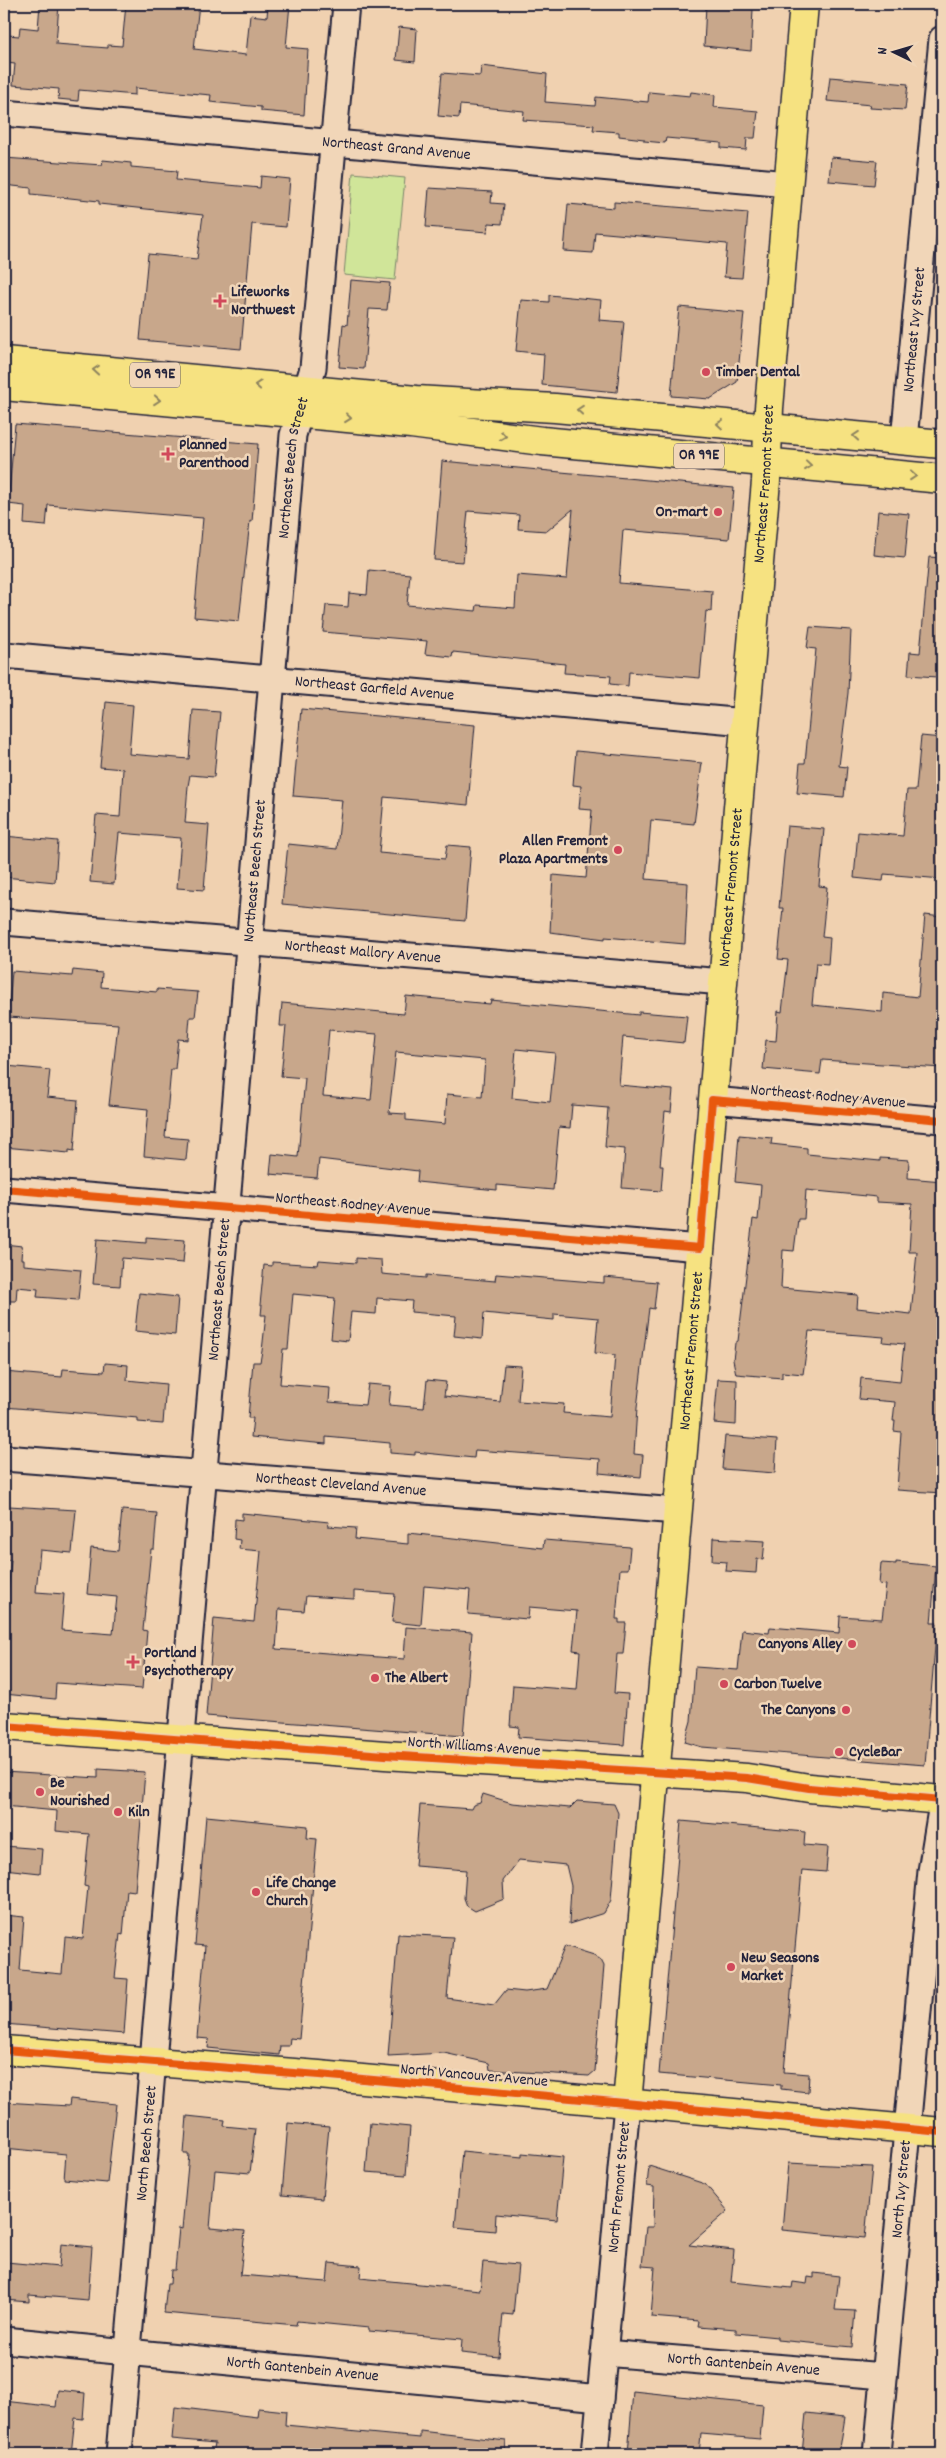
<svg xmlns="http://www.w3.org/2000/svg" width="946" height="2458" viewBox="0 0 946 2458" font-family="Dekko,sans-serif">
<rect width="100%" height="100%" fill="#f0d1b0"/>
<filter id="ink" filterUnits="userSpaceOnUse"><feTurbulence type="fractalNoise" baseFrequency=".02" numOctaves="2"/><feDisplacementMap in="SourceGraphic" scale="10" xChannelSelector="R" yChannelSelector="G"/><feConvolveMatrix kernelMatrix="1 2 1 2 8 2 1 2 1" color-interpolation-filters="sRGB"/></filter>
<g filter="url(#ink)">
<polygon fill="#d0e599" stroke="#79846a" points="353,173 405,178 395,280 344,275"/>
<g fill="#c8a78b" stroke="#22223b" fill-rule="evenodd">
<polygon points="40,4 59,4 56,44 108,48 108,45 122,46 126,4 199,4 194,49 246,55 250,15 267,17 268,4 290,4 286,47 308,49 304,115 261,111 261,107 210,102 211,95 135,88 135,95 79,90 78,101 58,99 59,89 13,85 15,64 6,63 8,35 19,36 20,27 38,29"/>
<polygon points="706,4 753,9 751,51 704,46"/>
<polygon points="399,27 417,29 415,62 396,60"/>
<polygon points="481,66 547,74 545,102 595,106 596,97 648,102 649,92 690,96 691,92 715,95 714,107 758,111 755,138 747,138 746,150 721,148 721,143 666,138 665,143 644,141 644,139 619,136 619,132 593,130 594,125 523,120 524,111 460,105 459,118 438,116 442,73 480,76"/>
<polygon points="830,77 908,84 905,110 870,108 871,105 827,101"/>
<polygon points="831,157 877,161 874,185 829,181"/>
<polygon points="4,158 102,165 103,160 131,163 131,167 177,171 176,180 260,188 261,176 290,179 286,227 252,224 241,349 140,340 148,254 197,259 203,215 99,204 99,201 31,194 31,188 4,185"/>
<polygon points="429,188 492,192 491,203 504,204 502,224 489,223 488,232 426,227"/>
<polygon points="614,202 748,213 742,278 724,277 727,244 595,232 593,253 564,251 568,204 614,208"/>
<polygon points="351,280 390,283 387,310 369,309 364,369 339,367 343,324 347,325"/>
<polygon points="549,295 601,300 599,320 624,322 617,392 542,385 544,354 516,351 521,300 549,302"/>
<polygon points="679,307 744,313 737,382 710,399 671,396"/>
<polygon points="15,424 258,444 252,522 250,521 239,621 194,617 203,518 48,505 46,526 24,524 25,506 8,504"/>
<polygon points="442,461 734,488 729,539 623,530 619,583 712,591 711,612 706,611 700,678 629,672 628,686 610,684 611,676 564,673 565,664 453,652 452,657 425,654 427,641 323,632 326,605 348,607 349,593 367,595 369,570 410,574 407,605 476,611 477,605 515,608 517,575 567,579 573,509 547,531 518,529 519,515 468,511 463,562 434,560"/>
<polygon points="878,511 909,514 905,558 874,555"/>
<polygon points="929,557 942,558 942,655 939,655 937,677 908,675 910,652 920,653"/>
<polygon points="810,627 851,630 848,693 839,766 847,767 844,797 797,793 800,763 805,763 816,649 807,648"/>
<polygon points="106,702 133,705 129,754 189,759 193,710 220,712 214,777 190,775 188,786 185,823 209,825 204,890 177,888 181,838 119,833 114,884 90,882 96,815 120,817 123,769 100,767"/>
<polygon points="301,709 475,725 468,805 384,797 379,853 445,859 447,845 471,847 465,921 282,904 288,844 337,849 342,800 293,796"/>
<polygon points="921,736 942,738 942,879 884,874 883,881 854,878 858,832 903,836 907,790 916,790"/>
<polygon points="576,751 702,763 694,824 651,820 646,879 688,883 685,944 605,937 605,939 550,932 553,875 586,878 592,810 579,809 581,786 573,785"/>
<polygon points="787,826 824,829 819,886 827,887 822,937 830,938 828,964 816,963 812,1005 882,1012 883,993 918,997 925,915 942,917 942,1068 822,1060 820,1074 763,1069 766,1040 776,1041 778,1011 782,1012 788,960 778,959 783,908 779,908"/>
<polygon points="4,836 58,841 55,882 4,877"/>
<polygon points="73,970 102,973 101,987 157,992 157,989 198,992 195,1017 190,1017 188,1040 178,1039 175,1069 171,1069 165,1137 188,1139 186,1160 144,1156 148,1109 109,1105 118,1024 8,1017 12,971 72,976"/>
<path d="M406 996 490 1004 491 1000 639 1015V1012L687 1016 684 1043 623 1037 619 1085 673 1090 671 1112 665 1111 660 1166H663L661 1191 622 1188 625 1149 605 1147 608 1108 572 1105 570 1128 559 1127 553 1190 497 1185V1190L417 1182 418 1171 319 1159 317 1178 270 1174 272 1154 298 1157 305 1078 281 1076 286 1026H280L282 1003 404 1014ZM329 1030 377 1034 371 1100 323 1096ZM516 1049 555 1053 550 1102 512 1098ZM396 1052 485 1060 482 1097 447 1094 445 1124 406 1120V1114L389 1113Z"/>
<polygon points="6,1066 50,1070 47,1097 78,1100 74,1151 69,1150 69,1153 4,1147"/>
<path d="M739 1135 772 1138 771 1144 807 1148V1154L880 1161V1158L909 1160 908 1178 942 1181V1493L897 1490 901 1432 894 1431 895 1421H893L895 1402 859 1399 861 1378 900 1382 904 1344 883 1342 884 1337 809 1331 803 1374 782 1372V1378L736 1374 733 1360 735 1343 738 1341 753 1219 758 1220 761 1185 735 1182ZM806 1190 877 1197V1202L912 1204 909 1252H917L911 1314 857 1308 858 1295 781 1288 783 1250 794 1251 798 1219H804Z"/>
<polygon points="146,1237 185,1240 183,1263 122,1258 120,1286 93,1284 97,1239 146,1243"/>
<polygon points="4,1244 22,1246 21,1259 24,1259 24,1265 81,1270 78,1300 37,1297 38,1289 17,1287 16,1301 4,1301"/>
<path d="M356 1258 381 1260 382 1274 426 1278V1275L495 1281 496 1274 604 1283V1277L657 1282 654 1309 649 1308 637 1408 634 1454 643 1455 641 1477 599 1473 600 1459 475 1450 474 1458 415 1452V1455L390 1453V1443L326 1437V1444L251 1437 253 1418H248L253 1362H260L262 1351 266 1315H261L262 1305H260L264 1265 272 1266V1262L318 1265 319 1260 356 1263ZM293 1294 335 1298 331 1339 348 1341 351 1312 376 1314 377 1298 412 1301 411 1312 456 1316 454 1336 482 1339 484 1313 554 1320V1314L598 1318 595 1353 615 1355 610 1417 563 1413 564 1404 518 1401 521 1366 504 1365 500 1402 444 1396 446 1382 427 1380 424 1408 389 1405 391 1386 368 1384 365 1405 329 1402 330 1388 280 1384 283 1349H288Z"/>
<polygon points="139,1293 178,1297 175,1335 135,1331"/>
<polygon points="105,1363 128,1365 127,1380 166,1384 163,1424 138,1422 138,1418 4,1407 4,1372 62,1377 63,1369 104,1372"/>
<polygon points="718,1379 737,1380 736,1425 714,1423"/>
<polygon points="725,1436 777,1440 775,1473 722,1469"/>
<polygon points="9,1506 76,1510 72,1553 40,1550 36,1592 64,1594 61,1630 113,1634 117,1597 87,1594 91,1548 118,1551 122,1510 157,1513 154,1549 151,1549 143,1630 147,1631 142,1689 56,1683 55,1699 4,1694 4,1617 6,1618 11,1560 4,1560 4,1519 8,1520"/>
<polygon points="242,1513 329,1522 328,1526 356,1528 355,1539 408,1544 408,1533 543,1548 544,1540 630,1547 628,1569 620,1569 616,1619 619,1619 619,1623 626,1623 623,1654 617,1654 614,1693 628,1694 624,1745 518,1737 519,1727 510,1726 513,1685 577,1690 580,1651 573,1650 577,1611 529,1607 528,1619 468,1614 470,1590 424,1586 421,1625 392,1622 395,1594 354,1591 354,1599 306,1596 304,1611 279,1609 276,1649 404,1659 406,1627 472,1632 463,1736 206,1716 214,1618 254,1622 261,1551 239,1549 240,1540 234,1539 235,1519 242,1520"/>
<polygon points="713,1538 765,1541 763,1560 757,1559 756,1573 726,1571 727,1562 712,1561"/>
<polygon points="896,1562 936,1566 931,1623 937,1623 925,1765 702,1747 685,1742 691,1721 695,1667 738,1670 742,1630 769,1633 770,1627 839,1633 840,1616 882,1619 886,1585 879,1584 881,1563 896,1564"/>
<polygon points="98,1769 145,1772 135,1891 127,1890 123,1935 120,1934 115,1978 128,1979 124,2034 4,2024 4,1915 24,1917 20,1970 62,1974 65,1937 83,1939 88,1887 84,1886 89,1834 56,1831 57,1811 4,1806 4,1772 98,1778"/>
<polygon points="483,1794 512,1803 570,1808 577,1801 614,1804 618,1813 611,1900 604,1913 569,1924 571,1886 566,1865 519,1860 503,1881 504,1899 475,1911 467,1906 464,1898 466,1870 415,1866 420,1805 471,1809 473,1805 480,1803"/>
<polygon points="206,1816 308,1826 307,1838 317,1839 299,2039 290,2038 289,2046 280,2046 279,2055 208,2048 209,2039 197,2038 205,1946 195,1945"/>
<polygon points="681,1821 805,1832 804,1845 828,1847 826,1872 802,1870 784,2072 809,2074 808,2092 781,2089 781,2085 659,2074"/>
<polygon points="4,1846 42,1849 40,1873 4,1869"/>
<polygon points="398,1934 453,1937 447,1998 494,2005 506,1990 525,1992 547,1989 565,1946 594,1955 601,1960 604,1966 595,2071 589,2076 490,2070 489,2063 444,2053 388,2056"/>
<polygon points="70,2099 116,2104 107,2183 64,2179 66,2154 4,2148 4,2102 69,2106"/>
<polygon points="187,2116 225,2120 224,2126 255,2129 250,2173 215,2170 210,2228 245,2231 240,2275 327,2282 329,2263 361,2266 360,2278 480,2290 483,2262 518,2265 513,2315 503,2314 499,2357 461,2353 462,2339 369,2331 369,2328 297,2321 296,2325 164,2313 167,2284 170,2284 171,2270 175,2270 179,2228 182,2229 189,2154 184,2154"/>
<polygon points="288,2123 329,2127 322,2199 282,2195"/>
<polygon points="370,2123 410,2127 406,2175 366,2172"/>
<polygon points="462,2151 522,2157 522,2153 563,2157 557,2220 496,2214 495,2231 455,2227"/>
<polygon points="788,2163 872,2167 865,2238 782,2230"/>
<polygon points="649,2166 705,2184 728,2211 689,2245 734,2250 731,2282 792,2288 793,2282 807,2284 808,2277 814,2278 814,2273 839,2276 835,2310 855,2311 852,2347 777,2340 777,2337 736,2333 736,2329 698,2326 699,2321 651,2317 655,2267 642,2266 646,2227 653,2227 654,2187 647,2186"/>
<polygon points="61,2244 92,2247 88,2300 29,2295 29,2302 4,2300 6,2262 59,2267"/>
<polygon points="58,2390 85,2393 83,2419 75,2418 71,2454 4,2454 4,2401 56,2407"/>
<polygon points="633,2391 763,2405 760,2439 701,2434 699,2454 628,2454"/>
<polygon points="175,2407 257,2417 258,2408 286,2411 285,2425 420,2438 420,2431 506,2441 505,2454 213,2454 215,2443 172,2439"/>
<polygon points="806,2413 845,2417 839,2454 802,2454"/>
</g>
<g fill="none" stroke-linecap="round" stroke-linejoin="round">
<g stroke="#22223b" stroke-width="29">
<g id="minor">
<path id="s1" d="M4 113 788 184"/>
<path id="s2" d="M904 440 942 39"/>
<path id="s3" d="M4 655 745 722"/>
<path id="s4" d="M4 922 723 982"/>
<polyline points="712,1100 942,1120"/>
<polyline points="4,1189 700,1248"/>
<path id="s5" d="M4 1458 677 1511"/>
<path id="s6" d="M4 2340 600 2398"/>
<path id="s7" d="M604 2353 884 2376"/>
<path id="s8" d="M119 2454C180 1781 233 1108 293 435L313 368 346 4"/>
<path id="s9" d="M595 2454 627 2104"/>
<path id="s10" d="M877 2454 931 1871 942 1804"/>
</g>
</g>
<g stroke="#22223b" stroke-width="31">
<g id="major">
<polyline points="4,361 416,400 555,408 942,444"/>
<polyline points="4,386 411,424 542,441 942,479"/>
<polyline points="4,1726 385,1755 747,1778 809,1788 942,1800"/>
<polyline points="4,2050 319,2075 942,2132"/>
<path id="s11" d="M627 2104 766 481 769 408 804 4"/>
</g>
</g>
<use href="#minor" stroke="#f1d6b8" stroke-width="25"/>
<use href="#major" stroke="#f6e281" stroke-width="28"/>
<g stroke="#f1d6b8" stroke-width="11">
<g id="cycleway">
<polyline points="4,1189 700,1248 712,1100 942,1120"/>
<polyline points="4,1726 385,1755 747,1778 809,1788 942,1800"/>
<polyline points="4,2050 319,2075 942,2132"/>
</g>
</g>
<use href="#cycleway" stroke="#e8590c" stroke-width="8"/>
</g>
<defs><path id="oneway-chevron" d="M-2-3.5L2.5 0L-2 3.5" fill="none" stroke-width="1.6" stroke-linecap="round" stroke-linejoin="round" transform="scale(1.25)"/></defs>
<g stroke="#8c825e">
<use href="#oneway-chevron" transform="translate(96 370) rotate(-175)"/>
<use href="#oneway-chevron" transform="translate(258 385) rotate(-175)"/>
<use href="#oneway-chevron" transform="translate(157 400) rotate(5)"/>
<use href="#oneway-chevron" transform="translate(580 410) rotate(-175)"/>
<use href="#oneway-chevron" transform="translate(348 418) rotate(6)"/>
<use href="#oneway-chevron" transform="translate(720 424) rotate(-174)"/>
<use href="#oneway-chevron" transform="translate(503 436) rotate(9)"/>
<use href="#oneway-chevron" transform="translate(856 436) rotate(-175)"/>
<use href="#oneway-chevron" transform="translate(808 466) rotate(6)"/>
<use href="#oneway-chevron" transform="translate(913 476) rotate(5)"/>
</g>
</g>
<g fill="#d1495b" stroke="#f1d6b8" stroke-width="2">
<path d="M217.5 293.5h5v5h5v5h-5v5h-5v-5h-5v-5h5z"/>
<circle cx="706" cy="372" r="5"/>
<path d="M165.5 446.5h5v5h5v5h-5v5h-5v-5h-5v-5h5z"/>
<circle cx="718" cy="512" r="5"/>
<circle cx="618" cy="850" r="5"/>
<circle cx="852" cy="1644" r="5"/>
<path d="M130.5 1654.5h5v5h5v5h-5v5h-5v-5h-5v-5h5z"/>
<circle cx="375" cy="1678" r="5"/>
<circle cx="724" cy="1684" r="5"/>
<circle cx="846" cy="1710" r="5"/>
<circle cx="839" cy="1752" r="5"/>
<circle cx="40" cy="1792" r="5"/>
<circle cx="118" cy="1812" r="5"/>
<circle cx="256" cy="1892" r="5"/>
<circle cx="731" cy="1967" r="5"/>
</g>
<g text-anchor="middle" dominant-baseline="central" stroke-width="5" stroke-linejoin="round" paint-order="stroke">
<g fill="#f1d6b8" stroke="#605860" stroke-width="1">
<rect x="130" y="362.5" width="50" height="25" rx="4"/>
<rect x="674" y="443.5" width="50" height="25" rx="4"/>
</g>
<g font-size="15" font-weight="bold" fill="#22223b">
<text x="155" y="375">OR 99E</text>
<text x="699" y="456">OR 99E</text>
</g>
<g font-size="16" fill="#22223b" stroke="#f1d6b8">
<text stroke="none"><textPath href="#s1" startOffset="394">Northeast Grand Avenue</textPath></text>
<text stroke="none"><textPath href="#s2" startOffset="111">Northeast Ivy Street</textPath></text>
<text stroke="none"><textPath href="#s8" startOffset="1994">Northeast Beech Street</textPath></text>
<text stroke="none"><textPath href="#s11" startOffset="1626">Northeast Fremont Street</textPath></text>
<text stroke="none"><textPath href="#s3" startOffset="372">Northeast Garfield Avenue</textPath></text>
<text stroke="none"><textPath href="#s8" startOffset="1589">Northeast Beech Street</textPath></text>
<text stroke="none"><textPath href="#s11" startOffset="1221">Northeast Fremont Street</textPath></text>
<text stroke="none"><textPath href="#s4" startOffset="360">Northeast Mallory Avenue</textPath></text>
<text transform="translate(828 1097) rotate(5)">Northeast Rodney Avenue</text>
<text transform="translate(353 1205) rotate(5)">Northeast Rodney Avenue</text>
<text stroke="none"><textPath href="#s8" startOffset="1169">Northeast Beech Street</textPath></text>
<text stroke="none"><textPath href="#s11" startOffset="756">Northeast Fremont Street</textPath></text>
<text stroke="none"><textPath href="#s5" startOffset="338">Northeast Cleveland Avenue</textPath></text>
<text transform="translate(474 1747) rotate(4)">North Williams Avenue</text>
<text transform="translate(474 2076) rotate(5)">North Vancouver Avenue</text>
<text stroke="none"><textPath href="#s8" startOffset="312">North Beech Street</textPath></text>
<text stroke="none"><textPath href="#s9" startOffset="268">North Fremont Street</textPath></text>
<text stroke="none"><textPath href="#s10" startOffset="266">North Ivy Street</textPath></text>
<text stroke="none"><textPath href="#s7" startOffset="140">North Gantenbein Avenue</textPath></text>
<text stroke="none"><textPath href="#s6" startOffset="300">North Gantenbein Avenue</textPath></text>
</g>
<g font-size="16" font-weight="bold" fill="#22223b" stroke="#f1d6b8" text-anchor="start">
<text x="231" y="292">Lifeworks<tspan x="231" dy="18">Northwest</tspan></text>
<text x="716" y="372">Timber Dental</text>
<text x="179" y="445">Planned<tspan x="179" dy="18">Parenthood</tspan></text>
<text x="708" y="512" text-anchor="end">On-mart</text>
<text x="608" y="841" text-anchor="end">Allen Fremont<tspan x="608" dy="18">Plaza Apartments</tspan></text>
<text x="842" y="1644" text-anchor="end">Canyons Alley</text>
<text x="144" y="1653">Portland<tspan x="144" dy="18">Psychotherapy</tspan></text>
<text x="385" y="1678">The Albert</text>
<text x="734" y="1684">Carbon Twelve</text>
<text x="836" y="1710" text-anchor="end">The Canyons</text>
<text x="849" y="1752">CycleBar</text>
<text x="50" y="1783">Be<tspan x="50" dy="18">Nourished</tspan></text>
<text x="128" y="1812">Kiln</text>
<text x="266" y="1883">Life Change<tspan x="266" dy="18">Church</tspan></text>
<text x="741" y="1958">New Seasons<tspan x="741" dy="18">Market</tspan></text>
</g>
</g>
<rect width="946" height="2458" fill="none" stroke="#f1d6b8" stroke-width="20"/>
<rect x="10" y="10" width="926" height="2438" fill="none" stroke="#22223b" stroke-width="2" filter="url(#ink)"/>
<g transform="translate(894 52) rotate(275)" stroke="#f1d6b8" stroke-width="4" paint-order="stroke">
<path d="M0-4L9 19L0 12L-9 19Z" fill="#22223b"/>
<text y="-8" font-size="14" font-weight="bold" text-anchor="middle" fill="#22223b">N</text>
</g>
</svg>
